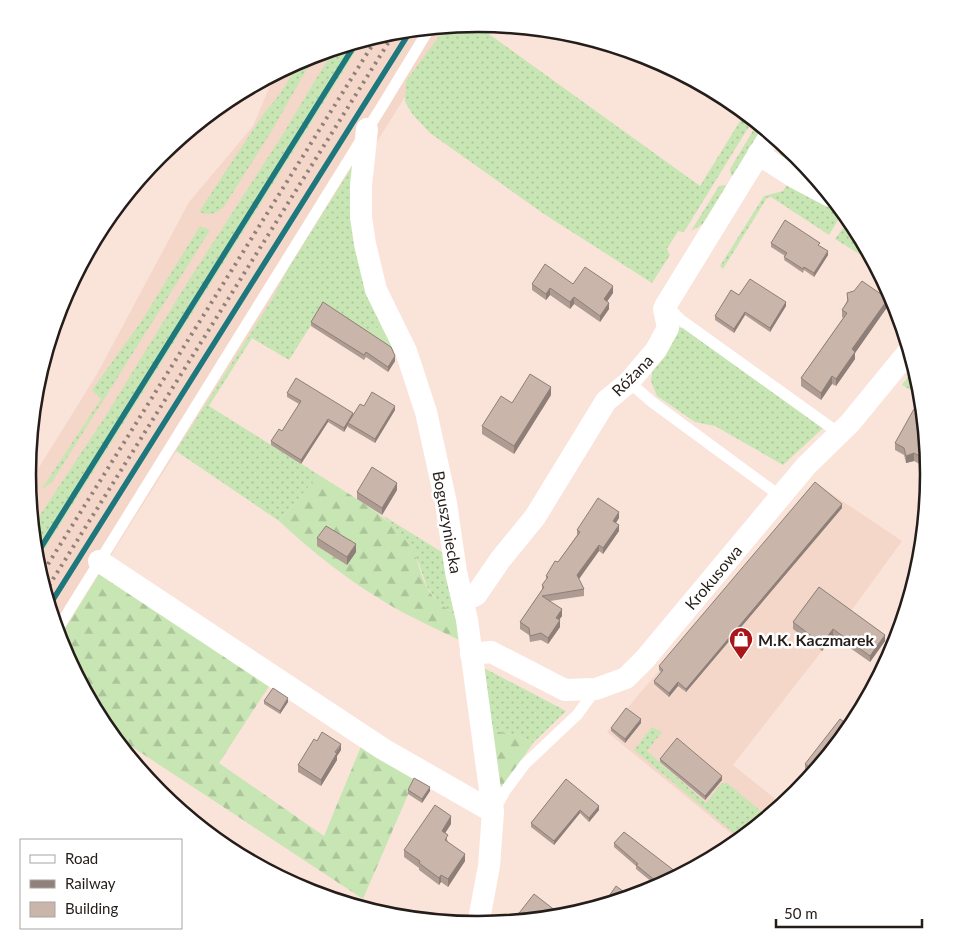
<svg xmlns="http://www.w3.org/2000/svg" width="956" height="949" viewBox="0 0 956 949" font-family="Lato,sans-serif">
<defs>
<pattern id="grass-dots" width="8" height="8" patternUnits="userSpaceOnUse" patternTransform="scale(1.25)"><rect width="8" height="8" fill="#c8e5b4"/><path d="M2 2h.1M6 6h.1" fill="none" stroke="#acc49a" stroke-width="1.8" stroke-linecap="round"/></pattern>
<pattern id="forest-firs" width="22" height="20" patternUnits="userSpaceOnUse" patternTransform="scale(1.25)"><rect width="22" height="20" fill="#c8e5b4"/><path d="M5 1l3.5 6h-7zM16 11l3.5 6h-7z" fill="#acc49a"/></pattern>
</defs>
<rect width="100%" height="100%" fill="#fae4da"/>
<g fill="#f4d7c9">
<polygon points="449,27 349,186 344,183 289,269 271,301 59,638 36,562 28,485 97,374 189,202 253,126 269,88 283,70 306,58 390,32"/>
<polygon points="817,484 902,541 822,651 733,765 783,805 739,840 607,732"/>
</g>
<g fill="url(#grass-dots)">
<polygon points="475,24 700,186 745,113 753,120 684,232 678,231 667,249 670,255 652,283 544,214 430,133 413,115 405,102 406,81 446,27"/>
<polygon points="362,41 36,563 33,528 42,512 105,417 189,280 283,134 334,49"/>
<path d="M315 55 271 132 225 205C217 214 210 216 199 212L262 116 280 94 297 66 296 63Z"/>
<polygon points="757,124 764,129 734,177 731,175 730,169"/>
<polygon points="779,141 789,149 790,153 784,162 780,154"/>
<polygon points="358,157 385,324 366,334 323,306 289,360 252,338 209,406 319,475 279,521 176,451 271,301 288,269"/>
<path d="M788 183C806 191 830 196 843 212L829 235 771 197 767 198 723 269 720 266 764 196 783 191Z"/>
<polygon points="725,185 728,187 703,224 691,231 719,186"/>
<polygon points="849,220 853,224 874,263 835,239"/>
<polygon points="200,226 210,230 52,482 41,490 101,399 92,390 141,322"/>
<polygon points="672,328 683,328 823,428 783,465 715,426 695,422 657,396 651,381 653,367"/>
<polygon points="915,368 921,396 902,385"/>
<polygon points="382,515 445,554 459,618 438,602 427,587 419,564 407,541"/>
<polygon points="482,667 566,711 533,743 515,735 491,730"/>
<polygon points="652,727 662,732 647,751 706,803 722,783 724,784 726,782 768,817 741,839 634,750"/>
</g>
<g fill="url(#forest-firs)">
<polygon points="382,325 398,354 366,334"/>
<path d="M319 475C350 495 383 512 406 540 417 553 419 571 426 586 433 600 447 609 459 618L463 642C439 630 412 618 388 604 349 581 312 552 279 521Z"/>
<polygon points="101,571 271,683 219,763 324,836 362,744 416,776 363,899 108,731 103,725 61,647 59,638"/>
<polygon points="491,730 515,735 533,743 501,790"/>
</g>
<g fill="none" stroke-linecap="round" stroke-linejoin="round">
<g stroke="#1d777d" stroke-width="5.5">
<polyline points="35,557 356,43"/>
<polyline points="49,606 411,30"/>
</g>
<g stroke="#fff" stroke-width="11">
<polyline points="667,306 681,320 840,434"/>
<polyline points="629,382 652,402 780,496"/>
<polyline points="57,630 384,103 429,29"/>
<polyline points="495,809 505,791 525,764 577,715 596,689"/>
</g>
<g stroke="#fff" stroke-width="22">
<polyline points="367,129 361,185 361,217 365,244 376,290 406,351 426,412 446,503 456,572 467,620 493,812 489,866 478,925"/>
<polyline points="758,154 794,177 830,196"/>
<polyline points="99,561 383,749 493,812"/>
<polyline points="463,601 476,595 500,560 535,517 606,401 629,382 656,350 668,328 664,309 666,305 771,134"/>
<polyline points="471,654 491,652 565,690 596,689 626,678 645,659 806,466 850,423 909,351"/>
</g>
<g stroke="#90817a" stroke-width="4" stroke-dasharray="2.5 5" stroke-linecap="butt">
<polyline points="40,577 378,36"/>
<polyline points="45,592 395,32"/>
</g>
</g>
<g fill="#ae9c93">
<polygon points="771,243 820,246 828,255 814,277 804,270 803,273 784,260 785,256 771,247"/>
<polygon points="532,284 573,284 613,293 607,301 609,309 600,322 574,304 570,309 550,295 546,300 532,290"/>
<polygon points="847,293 888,306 855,353 855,359 836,386 832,384 821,400 801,386 801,378 843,318 842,317 842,310 847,301"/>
<polygon points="739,295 786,306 770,332 745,315 734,333 715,320 715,316"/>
<polygon points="311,322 395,361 388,372 366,357 364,360 311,326"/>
<polygon points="287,393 353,415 364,406 395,410 375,443 348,427 348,425 344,432 328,422 301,464 271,445 271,441 282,431 299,404 287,397"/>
<polygon points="551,395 514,454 482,434 482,426 512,403"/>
<polygon points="895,443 927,458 923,466 914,461 906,463 904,455 895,450"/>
<polygon points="397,490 382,515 357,499 357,492"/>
<polygon points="842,508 686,692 678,686 669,697 654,684 654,681 661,672 659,670 659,666"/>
<polygon points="619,518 616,523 619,531 603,554 599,551 578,579 584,589 584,596 550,601 562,616 559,620 560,627 548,644 541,640 530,642 529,635 520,629 520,622 542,590 542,585 546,580 546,576 558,562 577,535 577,530"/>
<polygon points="317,538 356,552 347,565 317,546"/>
<polygon points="819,587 885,641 870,662 833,636 822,651 793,629 793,622"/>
<polygon points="264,701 288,702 280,714 264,704"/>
<polygon points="641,723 625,743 611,731 611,728"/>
<polygon points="851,727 811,776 805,771 805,764"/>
<polygon points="317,741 341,750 337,756 337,760 321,786 298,772 298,765"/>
<polygon points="660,759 722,780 705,800 660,762"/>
<polygon points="566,779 599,810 589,822 580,813 554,845 531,827 531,823"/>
<polygon points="408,790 430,791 422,803 408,794"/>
<polygon points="451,824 445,833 448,842 465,861 448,887 441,882 439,885 419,870 419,868 404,857 404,850"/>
<polygon points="614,843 680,875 658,887 636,869 636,866 614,847"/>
<polygon points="516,917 556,918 516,922"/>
</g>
<g fill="#8d7f78">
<polygon points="828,251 828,255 814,277 814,273"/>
<polygon points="613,286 613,293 604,306 604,299"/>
<polygon points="550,288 550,295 546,300 546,294"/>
<polygon points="574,297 574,304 570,309 570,302"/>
<polygon points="888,299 888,306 855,353 855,359 836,386 836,379 852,349"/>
<polygon points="786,302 786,306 770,332 770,328"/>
<polygon points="609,303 609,309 600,322 600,316"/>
<polygon points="745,312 745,315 734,333 734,329"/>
<polygon points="395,356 395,361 388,372 388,367"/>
<polygon points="832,376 832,384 821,400 821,393"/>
<polygon points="551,387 551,395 514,454 514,446"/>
<polygon points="395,406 395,410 375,443 375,439"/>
<polygon points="353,413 353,417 348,423 348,425 344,432 344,428"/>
<polygon points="328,419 328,422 301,464 301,460"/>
<polygon points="926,452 927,458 923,466 923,458"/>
<polygon points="914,453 914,461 906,463 906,456"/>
<polygon points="397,483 397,490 382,515 382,508"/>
<polygon points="842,504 842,508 686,692 686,689"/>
<polygon points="619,512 619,518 613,527 613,521"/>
<polygon points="619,525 619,531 603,554 603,548"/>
<polygon points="356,544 356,552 347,565 347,557"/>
<polygon points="599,545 599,551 577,582 577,575"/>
<polygon points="562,609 562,616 556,624 556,618"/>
<polygon points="560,620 560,627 548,644 548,638"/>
<polygon points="833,629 833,636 822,651 822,644"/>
<polygon points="885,635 885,641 870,662 870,656"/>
<polygon points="678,682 678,686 669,697 669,693"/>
<polygon points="288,698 288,702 280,714 280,711"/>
<polygon points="641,719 641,723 625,743 625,739"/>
<polygon points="341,744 341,750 337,756 337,760 321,786 321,780"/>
<polygon points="722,776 722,780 705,800 705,796"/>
<polygon points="430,787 430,791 422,803 422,799"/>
<polygon points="599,806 599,810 589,822 589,818"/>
<polygon points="580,810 580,813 554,845 554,841"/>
<polygon points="451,816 451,824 442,838 442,831"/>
<polygon points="465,854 465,861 448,887 448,879"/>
<polygon points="441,875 441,882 439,885 439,878"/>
<polygon points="556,911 556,918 550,918"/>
</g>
<g fill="#cab5ab" stroke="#8d7f78">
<polygon points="785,220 820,243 818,245 828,251 814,273 804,267 803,269 784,257 787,253 771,243"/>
<polygon points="545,264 573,284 585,267 613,286 604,299 609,303 600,316 574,297 570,302 550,288 546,294 532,284"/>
<polygon points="750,279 786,302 770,328 745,312 734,329 715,316 731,290 739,295"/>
<polygon points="862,281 888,299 852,349 855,352 836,379 832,376 821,393 801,378 847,313 842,310 848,301 847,293 854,291"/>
<polygon points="323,302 391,347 395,356 388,367 366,352 364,355 311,322"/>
<polygon points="530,374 551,387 514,446 482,426 501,396 512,403"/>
<polygon points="296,378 353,413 344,428 328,419 301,460 271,441 279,429 282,431 301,401 287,393"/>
<polygon points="372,392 395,406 375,439 348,423 360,404 364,406"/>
<polygon points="914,409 920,413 921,411 923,412 926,452 923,458 914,453 906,456 904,448 895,443"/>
<polygon points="372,467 397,483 382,508 357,492"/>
<polygon points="815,482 842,504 686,689 678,682 669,693 654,681 663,670 659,666"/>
<polygon points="598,498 619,512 613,521 619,525 603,548 599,545 577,575 584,589 542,596 562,609 556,618 560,620 548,638 541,633 530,636 529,628 520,622 544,587 542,585 548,577 546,576 555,561 558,562 580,532 577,530"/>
<polygon points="326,526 356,544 347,557 317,538"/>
<polygon points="819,587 885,635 870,656 833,629 822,644 793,622"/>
<polygon points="273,688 288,698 280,711 264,701"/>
<polygon points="626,708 641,719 625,739 611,728"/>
<polygon points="840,719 851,727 815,771 805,764"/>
<polygon points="322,732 341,744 335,752 337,753 321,780 298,765 314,739 317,741"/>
<polygon points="677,738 722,776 705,796 660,759"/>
<polygon points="414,778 430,787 422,799 408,790"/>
<polygon points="566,779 599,806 589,818 580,810 554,841 531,823"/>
<polygon points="435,805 451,816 442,831 448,835 445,840 465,854 448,879 441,875 439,878 419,863 420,861 404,850"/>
<polygon points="624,832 680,875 661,885 636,865 638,864 614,843"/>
<polygon points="616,886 631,897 606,904 607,903 605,902"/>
<polygon points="534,894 556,911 550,918 521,921 516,917"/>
</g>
<defs>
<g id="shop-pin" transform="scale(1.25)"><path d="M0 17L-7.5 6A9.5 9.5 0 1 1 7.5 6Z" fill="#a91519" stroke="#fff"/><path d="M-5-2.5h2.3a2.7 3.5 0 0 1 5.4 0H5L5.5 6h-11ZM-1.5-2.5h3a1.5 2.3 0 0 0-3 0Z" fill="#fff"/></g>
</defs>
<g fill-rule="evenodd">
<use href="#shop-pin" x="741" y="639"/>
</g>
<g text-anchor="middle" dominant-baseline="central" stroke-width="5" stroke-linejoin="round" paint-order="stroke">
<g font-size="16" fill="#251d1a" stroke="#fff">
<text transform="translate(632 375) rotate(-45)">Różana</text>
<text transform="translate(448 522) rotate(80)">Boguszyniecka</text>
<text transform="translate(713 577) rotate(-50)">Krokusowa</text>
</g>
<g font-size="16" font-weight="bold" fill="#251d1a" stroke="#fff" text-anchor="start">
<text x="758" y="639">M.K. Kaczmarek</text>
</g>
</g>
<path d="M0 0H956V949H0ZM36 474a442 442 0 1 1 884 0a442 442 0 1 1-884 0Z" fill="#fff" fill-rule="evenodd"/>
<path fill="none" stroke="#251d1a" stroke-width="2.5" d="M36 474a442 442 0 1 1 884 0a442 442 0 1 1-884 0Z"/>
<rect x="20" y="839" width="162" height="90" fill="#ffffff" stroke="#a8a5a3"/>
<rect x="30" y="855" width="25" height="8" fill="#ffffff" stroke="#a8a5a3"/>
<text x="65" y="864" font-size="15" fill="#251d1a">Road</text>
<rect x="30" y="880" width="25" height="8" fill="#90817a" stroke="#a8a5a3"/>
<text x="65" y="889" font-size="15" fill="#251d1a">Railway</text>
<rect x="30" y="902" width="25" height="15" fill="#cab5ab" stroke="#a8a5a3"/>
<text x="65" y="914" font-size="15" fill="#251d1a">Building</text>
<path d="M776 919v8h146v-8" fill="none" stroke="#251d1a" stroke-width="2.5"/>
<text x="784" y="919" font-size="15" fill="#251d1a" stroke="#ffffff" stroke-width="4" paint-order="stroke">50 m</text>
</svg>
